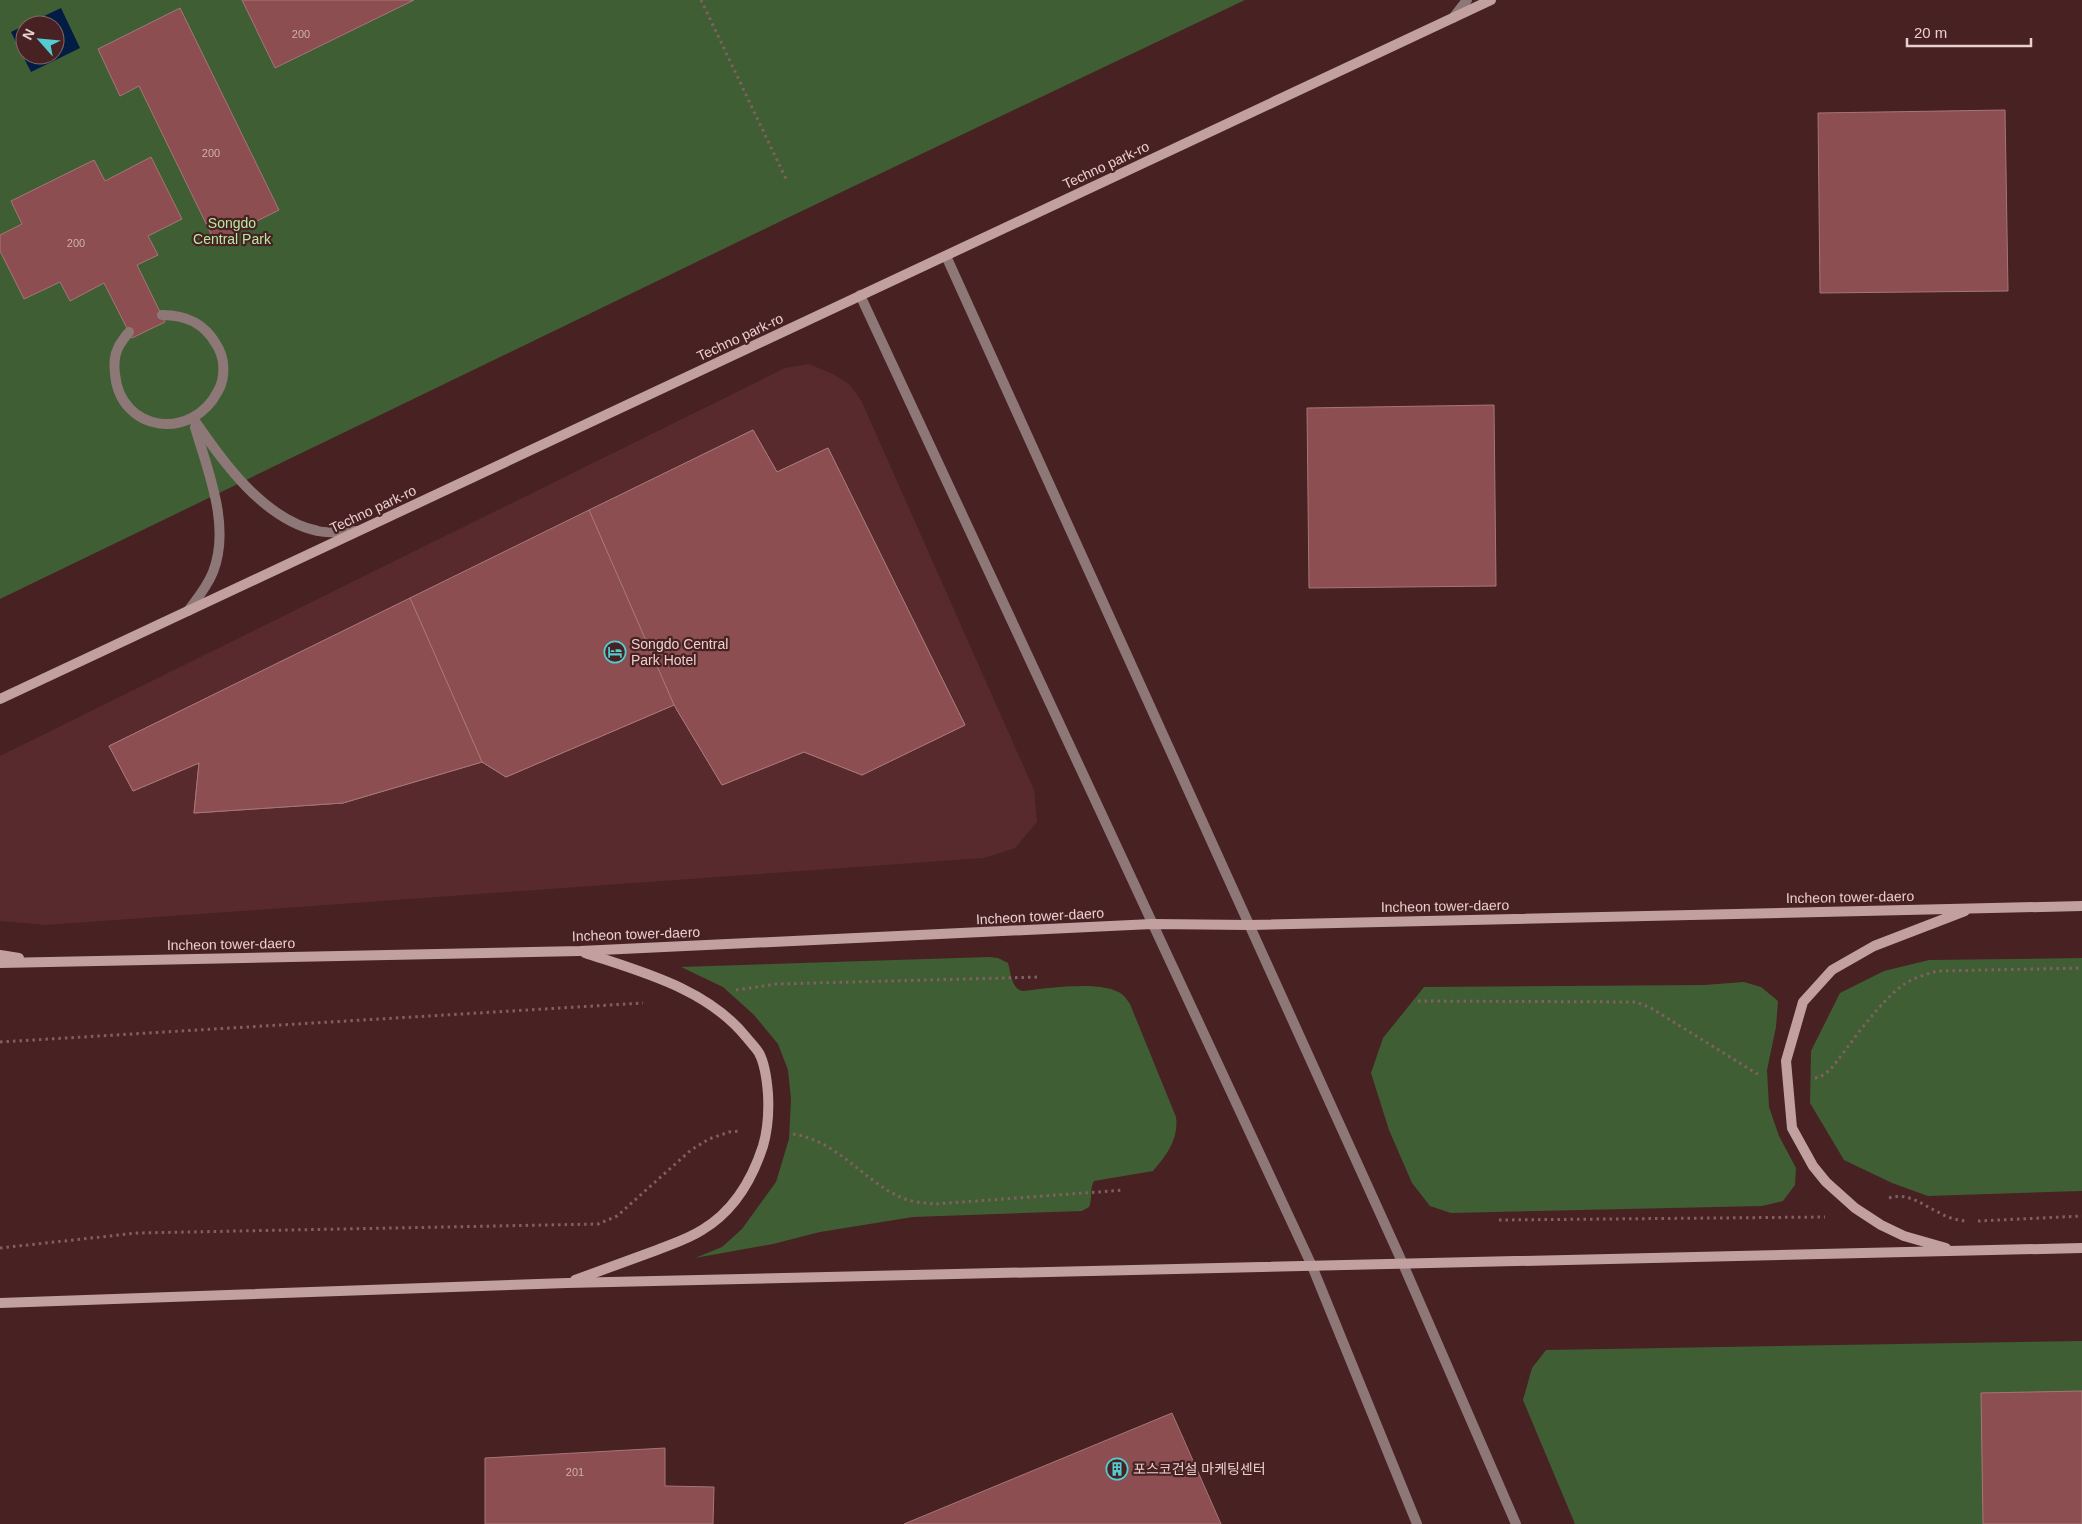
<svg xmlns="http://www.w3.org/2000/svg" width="2082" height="1524" viewBox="0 0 2082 1524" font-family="Helvetica,'Noto Sans KR',sans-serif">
<rect width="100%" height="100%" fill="#482123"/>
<polygon fill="#582a2d" points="809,364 833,374 849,384 861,400 1034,790 1037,822 1015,848 984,858 46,925 0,921 0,756 785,368"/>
<g fill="#3f5e34" fill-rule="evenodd">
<path d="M0 0H1245L806 209 0 599ZM25 25H55V55H25Z"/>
<path d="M989 957 998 958 1008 963C1011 973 1011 988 1022 991 1046 989 1103 979 1123 995 1125 997 1128 1001 1130 1004L1176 1117C1179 1138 1167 1155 1153 1171L1094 1181C1089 1190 1093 1198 1089 1207L1082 1211 913 1217 820 1232 773 1244 695 1258 722 1247 742 1229 776 1182 789 1139 791 1099 788 1070 778 1044 754 1015 723 987 681 967Z"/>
<polygon points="2082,958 2082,1191 1928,1196 1892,1183 1844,1160 1810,1103 1811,1051 1840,993 1884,971 1929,960"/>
<polygon points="1744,982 1761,987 1778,1001 1776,1027 1767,1070 1769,1107 1779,1136 1796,1168 1795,1185 1783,1201 1762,1206 1451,1213 1430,1206 1412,1183 1389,1130 1371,1073 1383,1038 1424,987 1704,985"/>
<polygon points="2082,1341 2082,1524 1575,1524 1523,1400 1532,1368 1546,1350"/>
</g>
<polygon fill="#021c44" points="61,8 80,48 31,72 11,32 25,25 25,55 55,55 55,25 25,25"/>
<g fill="#8c4e50" stroke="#a67677">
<polygon points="242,0 414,0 275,68"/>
<polygon points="180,8 279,210 215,242 139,86 120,96 98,49"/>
<polygon points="2005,110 2008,291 1820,293 1818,113"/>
<polygon points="151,157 182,219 148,236 158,255 137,265 165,322 132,338 104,283 70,301 60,282 24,299 0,251 0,235 22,224 11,201 94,160 105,181"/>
<polygon points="1494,405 1496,586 1309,588 1307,408"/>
<polygon points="753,430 777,472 828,448 965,725 862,775 804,752 722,785 674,705 506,777 482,762 343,803 194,813 199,763 133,791 109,746"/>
<polygon points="753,430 777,472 828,448 965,725 862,775 804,752 722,785 674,705 589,510"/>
<polygon points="589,510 674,705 506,777 482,762 410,598"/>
<polygon points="410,598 482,762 343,803 194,813 199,763 133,791 109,746"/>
<polygon points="2082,1391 2082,1524 1983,1524 1981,1393"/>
<polygon points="1172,1413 1221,1524 904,1524"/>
<polygon points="665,1448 665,1486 714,1487 713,1524 485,1524 485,1458"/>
</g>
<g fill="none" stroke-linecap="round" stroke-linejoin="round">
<g stroke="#825f60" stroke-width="3" stroke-dasharray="2.5 4" stroke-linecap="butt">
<polyline points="701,0 787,181"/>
<polyline points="736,990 777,984 1041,977"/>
<polyline points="1418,1001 1636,1002 1651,1008 1759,1075"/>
<polyline points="0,1042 643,1003"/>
<path d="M1815 1078 1820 1077 1830 1070C1850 1045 1878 1003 1903 985 1913 978 1926 974 1938 971L2082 968"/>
<path d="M793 1134C837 1141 861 1178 898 1196 909 1202 924 1203 936 1204L1124 1190"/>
<path d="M1889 1198C1909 1192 1922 1205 1940 1213 1948 1218 1957 1220 1966 1221"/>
<polyline points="1499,1220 1825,1217"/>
<polyline points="1978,1221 2082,1216"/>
<polyline points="0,1248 137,1233 598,1224 617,1216 691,1150 709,1139 729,1132 740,1131"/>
</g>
<g stroke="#8d7877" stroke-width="10">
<path d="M129 332C125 337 120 343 118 348 114 356 114 366 115 374 120 432 192 442 218 391 226 377 225 357 216 344 204 323 186 315 162 315"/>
<path d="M193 418C222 461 264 520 318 531 330 534 345 531 357 531"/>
<path d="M188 611C197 599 207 587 213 572 231 526 208 472 195 427"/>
</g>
<g stroke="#8d7877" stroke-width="10">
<polyline points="1453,18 1467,0"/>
<polyline points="946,256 1403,1264 1516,1524"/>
<polyline points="860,295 1312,1266 1417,1524"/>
</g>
<g stroke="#c3a0a0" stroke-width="10">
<polyline points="0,699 1491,0"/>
<polyline points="0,955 19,958"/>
<polyline points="0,963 580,951 1152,924 1250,925 2082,906"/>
<polyline points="1946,1248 1904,1236 1881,1225 1855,1208 1826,1182 1813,1166 1792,1128 1786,1061 1803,1002 1832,970 1874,946 1965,911"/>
<path d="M575 1280C602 1270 630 1260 657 1250 672 1244 688 1239 702 1230 734 1211 752 1180 763 1146 768 1129 769 1112 768 1094 767 1081 765 1064 759 1053 756 1048 751 1043 747 1038 708 989 642 972 585 953"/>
<polyline points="0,1303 567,1283 2082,1248"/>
</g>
</g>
<defs>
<g id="hotel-ring" transform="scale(1.125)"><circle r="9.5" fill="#482123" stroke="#52ccd1" stroke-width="1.5"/><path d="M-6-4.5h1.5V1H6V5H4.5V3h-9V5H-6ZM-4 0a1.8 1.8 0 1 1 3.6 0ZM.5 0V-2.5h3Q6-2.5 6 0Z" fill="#52ccd1"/></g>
<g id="building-ring" transform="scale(1.125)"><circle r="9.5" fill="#482123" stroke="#52ccd1" stroke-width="1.5"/><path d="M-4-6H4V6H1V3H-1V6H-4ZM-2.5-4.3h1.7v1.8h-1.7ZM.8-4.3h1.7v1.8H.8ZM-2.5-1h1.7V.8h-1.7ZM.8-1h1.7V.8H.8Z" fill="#52ccd1"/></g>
</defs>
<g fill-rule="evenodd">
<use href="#hotel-ring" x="615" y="652"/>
<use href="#building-ring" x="1117" y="1469"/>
</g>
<g text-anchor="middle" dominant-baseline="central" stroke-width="4.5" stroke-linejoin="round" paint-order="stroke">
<g font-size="11" fill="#d2afaf">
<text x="301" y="34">200</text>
<text x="211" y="153">200</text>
<text x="76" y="243">200</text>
<text x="575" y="1472">201</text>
</g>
<g font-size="14" fill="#eacfcf" stroke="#482123">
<text transform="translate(1106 165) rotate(-25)">Techno park-ro</text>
<text transform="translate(740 337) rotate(-25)">Techno park-ro</text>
<text transform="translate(373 509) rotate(-25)">Techno park-ro</text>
<text transform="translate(1850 897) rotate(-1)">Incheon tower-daero</text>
<text transform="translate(1445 906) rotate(-1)">Incheon tower-daero</text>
<text transform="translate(1040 916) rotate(-3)">Incheon tower-daero</text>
<text transform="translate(636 934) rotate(-2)">Incheon tower-daero</text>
<text transform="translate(231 944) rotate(-1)">Incheon tower-daero</text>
</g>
<g font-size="14" fill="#b3eaa1" stroke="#482123">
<text x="232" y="223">Songdo<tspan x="232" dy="16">Central Park</tspan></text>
</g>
<g font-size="14" fill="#eacfcf" stroke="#482123" text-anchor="start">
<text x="631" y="644">Songdo Central<tspan x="631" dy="16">Park Hotel</tspan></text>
<text x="1133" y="1469">포스코건설 마케팅센터</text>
</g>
</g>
<g transform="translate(40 40) rotate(297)"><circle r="24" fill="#482123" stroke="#896768"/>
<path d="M0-4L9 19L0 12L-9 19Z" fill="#52ccd1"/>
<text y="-8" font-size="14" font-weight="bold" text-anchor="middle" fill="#eacfcf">N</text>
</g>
<path d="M1907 38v8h124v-8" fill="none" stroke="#eacfcf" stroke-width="2.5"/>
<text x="1914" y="38" font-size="15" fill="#eacfcf" stroke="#482123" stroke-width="4" paint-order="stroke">20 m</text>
</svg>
